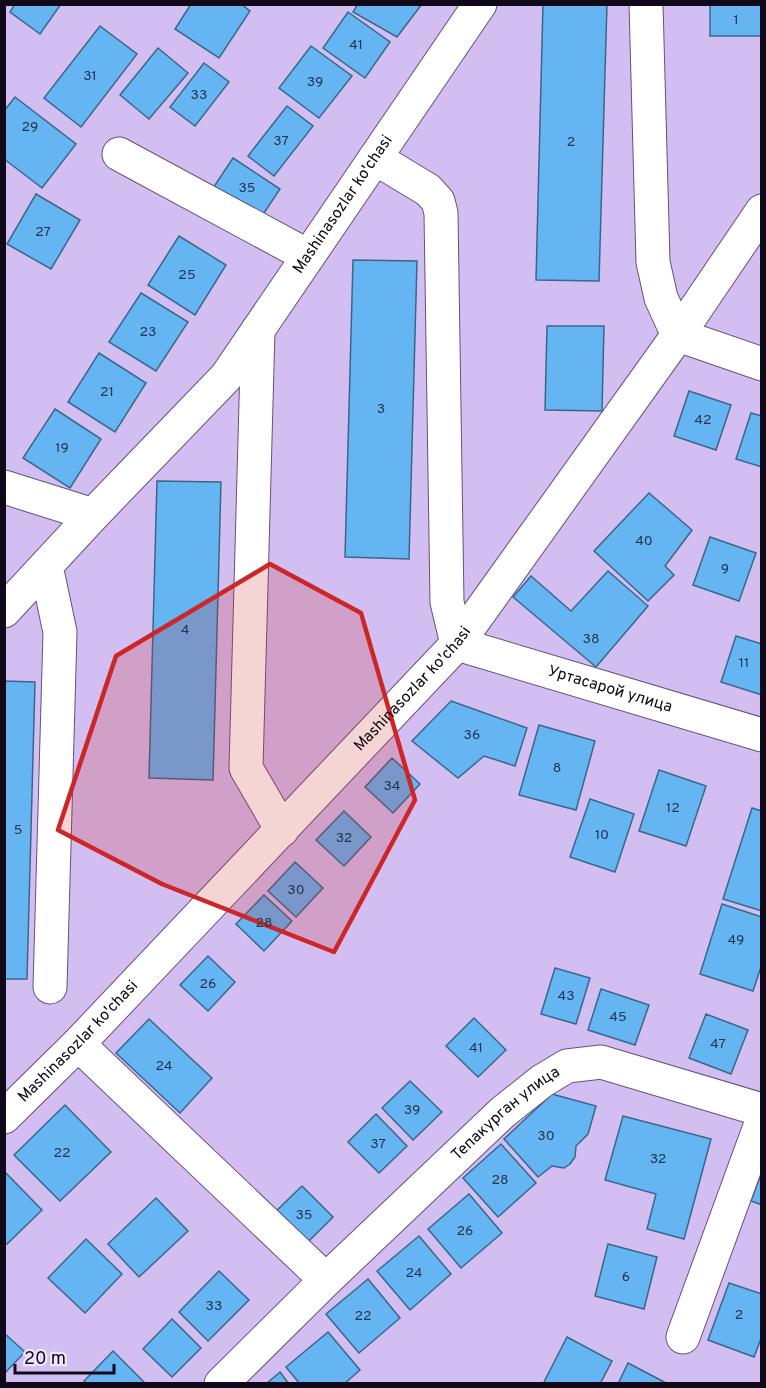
<svg xmlns="http://www.w3.org/2000/svg" width="766" height="1388" viewBox="0 0 766 1388" font-family="Overpass,sans-serif">
<rect width="100%" height="100%" fill="#d3bef1"/>
<g fill="#64b5f2" stroke="#3a6789" stroke-width="1.5">
<polygon points="15,4 61,4 40,34 10,12"/>
<polygon points="191,4 241,4 250,11 219,58 175,29"/>
<polygon points="358,4 422,4 397,37 353,12"/>
<polygon points="543,4 607,4 599,281 536,280"/>
<rect x="710" y="4" width="52" height="32"/>
<polygon points="348,12 390,42 365,78 323,48"/>
<polygon points="100,26 137,54 81,127 44,98"/>
<polygon points="311,46 352,76 319,118 279,88"/>
<polygon points="158,48 188,73 149,119 120,95"/>
<polygon points="204,63 229,82 195,126 170,107"/>
<polygon points="15,97 76,144 42,188 4,159 4,111"/>
<polygon points="287,106 313,126 274,176 248,156"/>
<polygon points="233,158 280,189 260,219 213,188"/>
<polygon points="36,194 80,220 51,269 7,244"/>
<polygon points="179,236 226,265 195,315 148,285"/>
<polygon points="353,260 417,261 409,559 345,557"/>
<polygon points="141,293 188,322 156,371 109,342"/>
<polygon points="547,326 604,326 602,411 545,410"/>
<polygon points="99,353 146,383 115,432 68,402"/>
<polygon points="689,391 731,405 716,450 674,436"/>
<polygon points="55,409 101,439 70,488 23,458"/>
<polygon points="751,413 762,416 762,467 736,459"/>
<polygon points="157,481 221,482 213,780 149,778"/>
<polygon points="649,493 692,530 665,566 674,575 648,601 594,551"/>
<polygon points="710,537 756,553 739,601 693,585"/>
<polygon points="608,571 648,606 596,667 513,597 531,576 571,611"/>
<polygon points="736,636 762,644 762,695 721,682"/>
<polygon points="4,681 35,682 27,979 4,979"/>
<polygon points="451,701 527,728 515,766 484,756 458,778 412,741"/>
<polygon points="539,725 595,741 576,810 519,795"/>
<polygon points="392,758 420,784 393,813 365,787"/>
<polygon points="659,770 706,786 686,846 639,831"/>
<polygon points="590,799 634,814 615,872 570,857"/>
<polygon points="752,808 762,811 762,911 723,899"/>
<polygon points="344,811 371,837 344,866 316,840"/>
<polygon points="295,862 323,888 296,917 268,891"/>
<polygon points="264,895 292,921 264,951 236,924"/>
<polygon points="722,904 762,917 762,964 753,991 700,974"/>
<polygon points="208,956 235,982 208,1011 180,985"/>
<polygon points="555,968 590,978 576,1024 541,1014"/>
<polygon points="601,989 649,1005 635,1045 588,1030"/>
<polygon points="706,1014 748,1030 731,1074 689,1058"/>
<polygon points="474,1018 506,1050 478,1077 446,1046"/>
<polygon points="149,1019 212,1078 180,1113 116,1053"/>
<polygon points="410,1081 442,1112 413,1140 382,1108"/>
<polygon points="552,1094 596,1106 588,1134 576,1146 575,1157 570,1164 564,1168 552,1166 538,1177 504,1139"/>
<polygon points="65,1105 111,1152 60,1201 14,1155"/>
<polygon points="376,1114 407,1146 379,1173 348,1142"/>
<polygon points="623,1116 711,1139 684,1239 647,1229 656,1194 605,1180"/>
<polygon points="501,1144 536,1183 498,1217 463,1178"/>
<polygon points="4,1171 42,1210 7,1244 4,1242"/>
<polygon points="762,1171 762,1205 751,1201"/>
<polygon points="302,1186 333,1217 305,1245 274,1213"/>
<polygon points="469,1194 502,1233 461,1268 428,1229"/>
<polygon points="156,1198 188,1231 139,1277 108,1244"/>
<polygon points="419,1236 451,1274 410,1310 377,1271"/>
<polygon points="86,1239 122,1274 85,1313 48,1278"/>
<polygon points="608,1244 657,1257 644,1309 595,1296"/>
<polygon points="219,1271 249,1300 208,1341 179,1312"/>
<polygon points="368,1279 400,1318 359,1353 326,1314"/>
<polygon points="729,1283 762,1294 762,1336 754,1357 708,1340"/>
<polygon points="172,1319 201,1348 172,1377 143,1349"/>
<polygon points="328,1332 360,1370 344,1384 300,1384 286,1367"/>
<polygon points="4,1333 25,1352 4,1374"/>
<polygon points="567,1337 612,1361 600,1384 543,1384"/>
<polygon points="113,1351 146,1384 86,1384 84,1381"/>
<polygon points="628,1363 668,1384 618,1384"/>
<polygon points="280,1372 289,1384 266,1384"/>
</g>
<g fill="none" stroke-linecap="round" stroke-linejoin="round">
<g stroke="#64527e" stroke-width="35">
<g id="minor">
<polyline points="646,4 653,262 661,298 678,335 762,364"/>
<polyline points="119,154 308,256"/>
<path id="s1" d="M375 158 428 190 438 201 441 213 447 602 457 644 762 735"/>
<polyline points="258,330 246,768 282,830"/>
<polyline points="4,487 93,515"/>
<polyline points="46,566 60,632 50,987"/>
<path id="s2" d="M4 611 93 515 226 377 480 4"/>
<polyline points="78,1044 326,1280"/>
<path id="s3" d="M4 1117 78 1044 457 644 678 335 762 211"/>
<polyline points="683,1337 762,1121"/>
<path id="s4" d="M221 1384 326 1280 503 1112 542 1081 567 1066 601 1062 762 1110"/>
</g>
</g>
<use href="#minor" stroke="#fff" stroke-width="33"/>
</g>
<path fill="#cc2627" fill-opacity="0.2" stroke="#cc2627" stroke-width="4.5" stroke-linejoin="round" d="M270 564 361 613 415 800 334 952 162 884 58 830 116 656Z"/>
<g text-anchor="middle" dominant-baseline="central" stroke-width="4.5" stroke-linejoin="round" paint-order="stroke">
<g font-size="14" fill="#253450">
<text x="736" y="20">1</text>
<text x="356" y="45">41</text>
<text x="90" y="76">31</text>
<text x="315" y="82">39</text>
<text x="199" y="95">33</text>
<text x="30" y="127">29</text>
<text x="281" y="141">37</text>
<text x="571" y="142">2</text>
<text x="247" y="188">35</text>
<text x="43" y="232">27</text>
<text x="187" y="275">25</text>
<text x="148" y="332">23</text>
<text x="107" y="392">21</text>
<text x="381" y="409">3</text>
<text x="703" y="420">42</text>
<text x="62" y="448">19</text>
<text x="644" y="541">40</text>
<text x="725" y="569">9</text>
<text x="185" y="630">4</text>
<text x="591" y="639">38</text>
<text x="744" y="663">11</text>
<text x="472" y="735">36</text>
<text x="557" y="768">8</text>
<text x="392" y="786">34</text>
<text x="673" y="808">12</text>
<text x="18" y="830">5</text>
<text x="602" y="835">10</text>
<text x="344" y="838">32</text>
<text x="296" y="890">30</text>
<text x="264" y="923">28</text>
<text x="736" y="940">49</text>
<text x="208" y="984">26</text>
<text x="566" y="996">43</text>
<text x="618" y="1017">45</text>
<text x="718" y="1044">47</text>
<text x="476" y="1048">41</text>
<text x="164" y="1066">24</text>
<text x="412" y="1110">39</text>
<text x="546" y="1136">30</text>
<text x="378" y="1144">37</text>
<text x="62" y="1153">22</text>
<text x="658" y="1159">32</text>
<text x="500" y="1180">28</text>
<text x="304" y="1215">35</text>
<text x="465" y="1231">26</text>
<text x="414" y="1273">24</text>
<text x="626" y="1277">6</text>
<text x="214" y="1306">33</text>
<text x="739" y="1315">2</text>
<text x="363" y="1316">22</text>
</g>
<g font-size="16" fill="#10091a" stroke="#efe5ff">
<text stroke="none"><textPath href="#s2" startOffset="531">Mashinasozlar ko'chasi</textPath></text>
<text stroke="none"><textPath href="#s3" startOffset="592">Mashinasozlar ko'chasi</textPath></text>
<text stroke="none"><textPath href="#s1" startOffset="681">Уртасарой улица</textPath></text>
<text stroke="none"><textPath href="#s3" startOffset="106">Mashinasozlar ko'chasi</textPath></text>
<text stroke="none"><textPath href="#s4" startOffset="393">Тепакурган улица</textPath></text>
</g>
</g>
<rect width="766" height="1388" fill="none" stroke="#10091a" stroke-width="12"/>
<path d="M15 1364v9h99v-9" fill="none" stroke="#10091a" stroke-width="3"/>
<text x="24" y="1364" font-size="18" fill="#10091a" stroke="#efe5ff" stroke-width="4.5" paint-order="stroke">20 m</text>
</svg>
